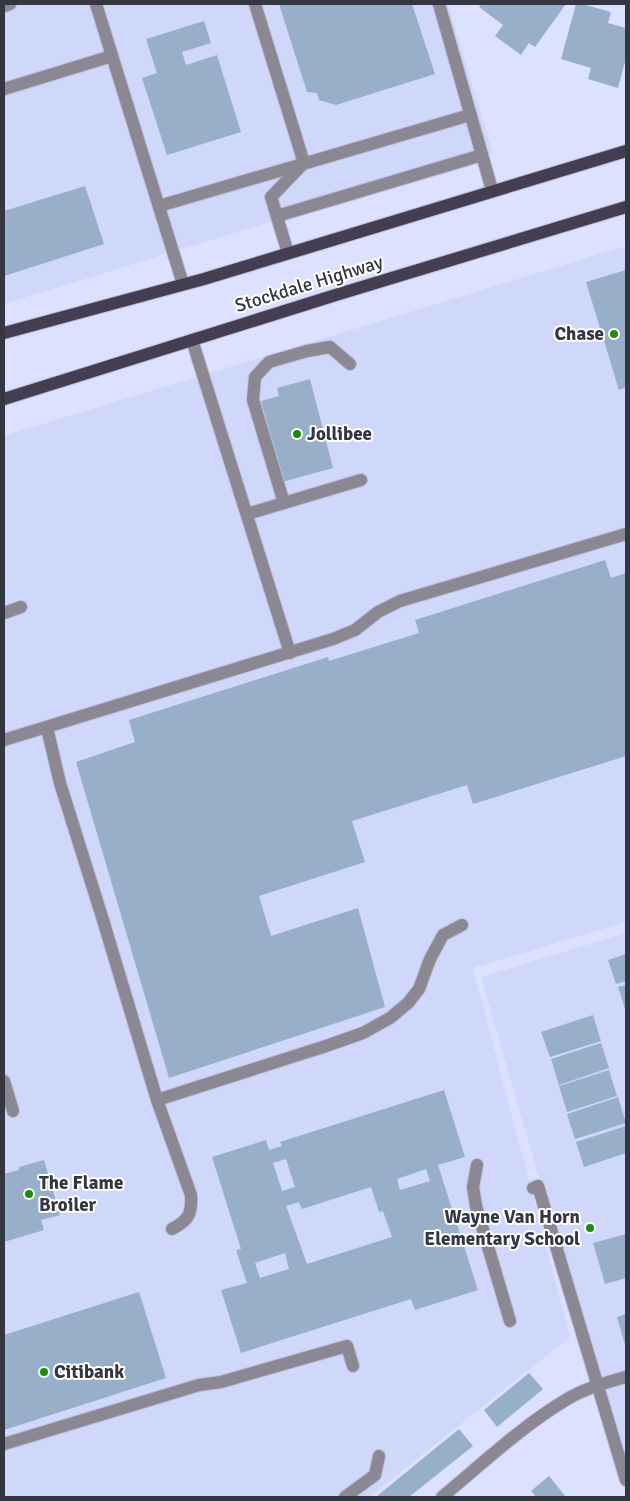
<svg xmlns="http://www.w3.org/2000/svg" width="630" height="1501" viewBox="0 0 630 1501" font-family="Signika,sans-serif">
<rect width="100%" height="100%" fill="#dbe1fe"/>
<g fill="#cfd7fb">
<polygon points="4,4 448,4 493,153 4,304"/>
<polygon points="626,246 626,922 473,968 570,1337 369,1497 4,1497 4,436"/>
<polygon points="626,933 626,1479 481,977"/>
</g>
<g fill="#97afc8" fill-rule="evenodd">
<polygon points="279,4 412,4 435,74 336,105 319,100 317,93 307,92"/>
<polygon points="482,4 566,4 535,47 529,43 521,55 495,36 503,25 479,7"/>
<polygon points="576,4 582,4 611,12 608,23 626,28 626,58 618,88 588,79 591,68 561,59"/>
<polygon points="204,21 211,43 182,52 186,65 217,55 241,132 167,155 142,78 157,73 146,39"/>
<polygon points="85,186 104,244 4,276 4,211"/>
<polygon points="626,270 626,387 619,390 586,282"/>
<polygon points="310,379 333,468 282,482 261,401 279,396 277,388"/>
<polygon points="605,560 611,578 626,573 626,756 473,804 467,785 352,821 365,862 259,896 271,936 358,908 385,1007 169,1078 76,762 135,742 129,720 328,657 329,661 419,633 415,620"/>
<polygon points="626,954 626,981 616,984 608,960"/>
<polygon points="626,985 626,1012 618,987"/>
<polygon points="593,1015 601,1041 550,1057 541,1032"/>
<polygon points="601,1043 609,1068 559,1085 551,1059"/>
<polygon points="609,1070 617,1096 567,1112 559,1086"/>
<path d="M444 1090 465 1157 438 1165 478 1290 415 1310 411 1299 241 1353 221 1290 247 1283 236 1250 241 1249 212 1157 266 1140 269 1150 282 1146 280 1142ZM286 1159 295 1187 282 1191 273 1163ZM426 1169 430 1181 400 1190 397 1179ZM371 1187 379 1212 383 1211 392 1237 307 1264 286 1206 299 1202 302 1209ZM285 1253 289 1269 260 1278 255 1263Z"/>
<polygon points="618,1097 626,1123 575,1139 567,1114"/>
<polygon points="626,1126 626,1153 584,1167 576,1142"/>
<polygon points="44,1160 60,1215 41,1220 44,1230 4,1242 4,1174 19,1170 19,1167"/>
<polygon points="626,1234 626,1278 605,1284 593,1243"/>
<polygon points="139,1292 166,1378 4,1430 4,1335"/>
<polygon points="626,1314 626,1348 617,1317"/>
<polygon points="529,1373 543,1389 497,1427 484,1410"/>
<polygon points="459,1429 473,1446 409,1497 376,1497"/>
<polygon points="549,1476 566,1497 536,1497 531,1491"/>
</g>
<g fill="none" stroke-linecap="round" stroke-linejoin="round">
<g stroke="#babfd8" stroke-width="14">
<g id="minor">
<polyline points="96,4 183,284"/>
<polyline points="255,4 304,163"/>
<polyline points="439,4 492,190"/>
<polyline points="4,6 10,4"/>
<polyline points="4,89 112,56"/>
<polyline points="159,206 470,115"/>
<polyline points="277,216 482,155"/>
<polyline points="288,253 271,197 302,165"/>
<polyline points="192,340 290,653"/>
<polyline points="284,503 253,400 255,377 269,362 307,351 330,347 350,364"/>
<polyline points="247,514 361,480"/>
<polyline points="4,613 21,607"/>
<path d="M47 728 60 783 103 920 157 1100 191 1195C192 1214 189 1220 172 1229"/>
<polyline points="4,740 333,639 355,630 378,612 400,601 626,534"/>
<polyline points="4,1081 13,1111"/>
<polyline points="157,1100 326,1046 363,1033 390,1018 408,1003 419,989 430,959 443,935 462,925"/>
<polyline points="477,1165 473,1187 476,1206 510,1321"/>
<polyline points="533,1188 538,1186 626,1480"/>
<polyline points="4,1444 199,1385 221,1382 347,1346 353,1366"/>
<polyline points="345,1497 375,1475 379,1456"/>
<path d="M442 1497C483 1463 523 1425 569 1398 586 1388 607 1382 626 1377"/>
</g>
</g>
<g stroke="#babfd8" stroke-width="14">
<g id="major">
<polyline points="4,333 204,279 626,151"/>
<polyline points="4,399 339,294 626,207"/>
</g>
</g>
<use href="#minor" stroke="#8b8793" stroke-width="12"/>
<use href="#major" stroke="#453d51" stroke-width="12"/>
</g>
<g fill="#1e8b0b" stroke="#fff" stroke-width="2">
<circle cx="614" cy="334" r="5"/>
<circle cx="297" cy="434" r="5"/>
<circle cx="29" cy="1194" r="5"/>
<circle cx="590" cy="1228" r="5"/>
<circle cx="44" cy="1372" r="5"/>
</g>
<g text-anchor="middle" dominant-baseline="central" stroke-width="4" stroke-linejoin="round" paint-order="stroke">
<g font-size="19" fill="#343642" stroke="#fff">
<text transform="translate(309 284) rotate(-17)">Stockdale Highway</text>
</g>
<g font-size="19" font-weight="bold" fill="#343642" stroke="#fff" text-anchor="start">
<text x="604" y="334" text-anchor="end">Chase</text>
<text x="307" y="434">Jollibee</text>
<text x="39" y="1183">The Flame<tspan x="39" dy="22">Broiler</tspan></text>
<text x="580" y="1217" text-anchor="end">Wayne Van Horn<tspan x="580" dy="22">Elementary School</tspan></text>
<text x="54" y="1372">Citibank</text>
</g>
</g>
<rect width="630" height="1501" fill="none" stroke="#343642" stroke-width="10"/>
</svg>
